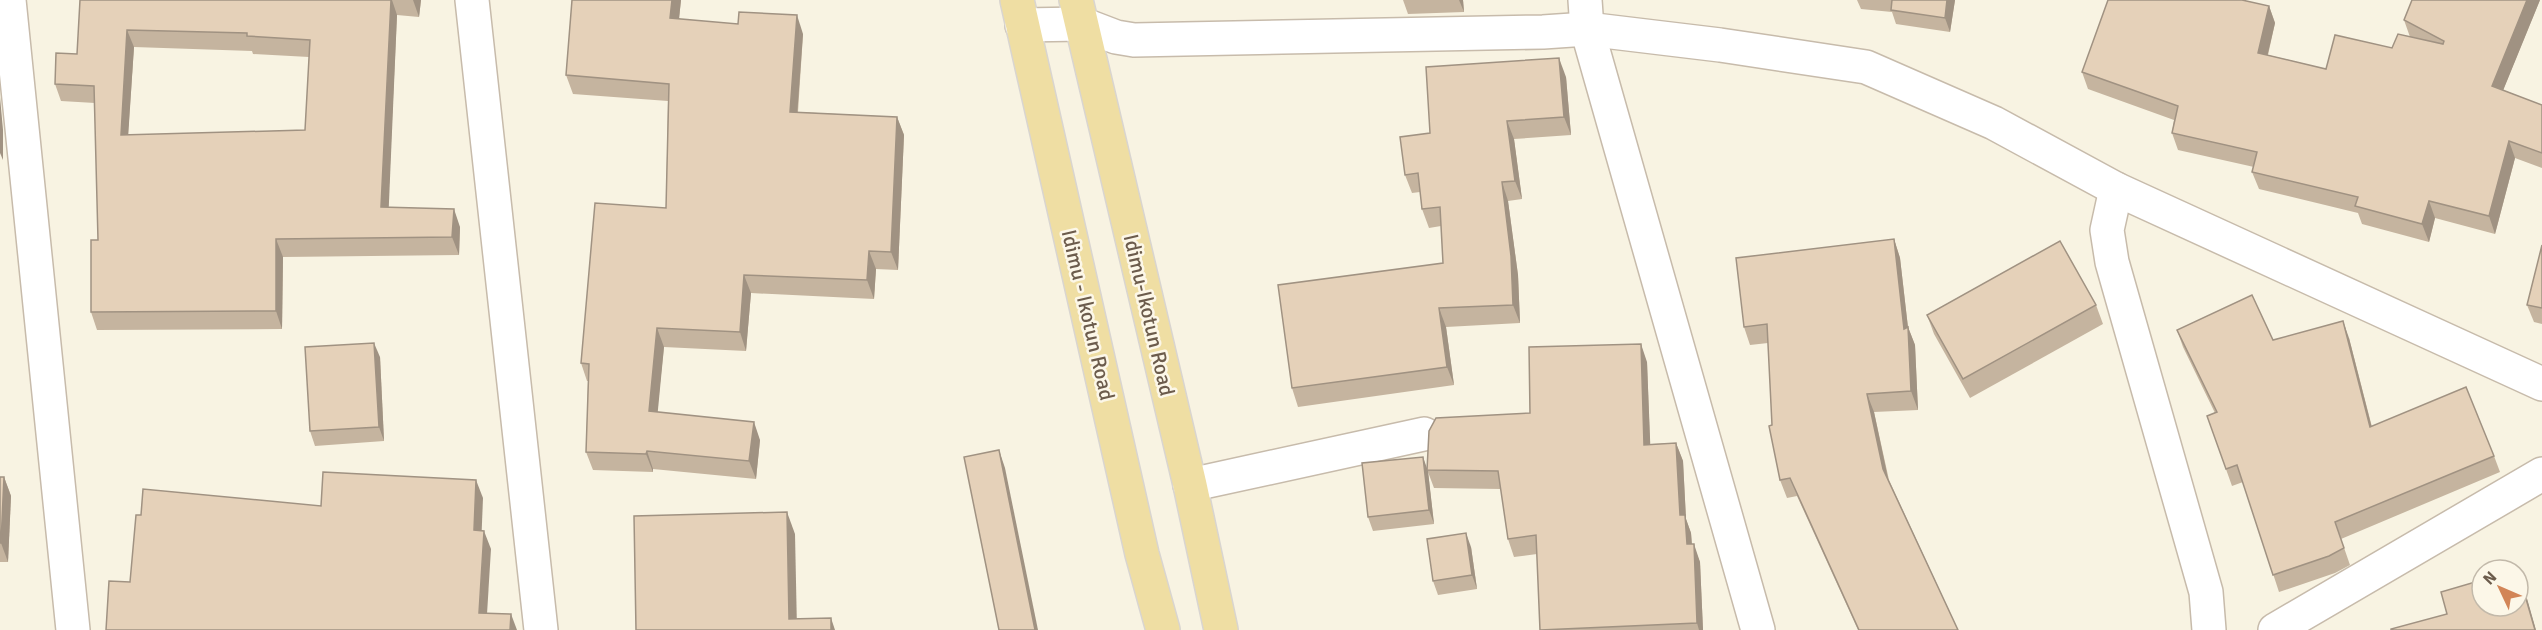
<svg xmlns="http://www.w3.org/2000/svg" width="2542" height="630" viewBox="0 0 2542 630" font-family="Signika,sans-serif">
<rect width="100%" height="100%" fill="#f8f3e2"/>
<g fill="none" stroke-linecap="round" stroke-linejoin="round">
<g stroke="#c7bbab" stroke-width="36">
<g id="minor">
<polyline points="9,0 73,630"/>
<polyline points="472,0 541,630"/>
<polyline points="1585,0 1587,29 1758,630"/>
<polyline points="1022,25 1082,24 1116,37 1134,40 1543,32 1587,29 1720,45 1866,67 1994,123 2116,189 2542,384"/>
<polyline points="2116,189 2107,230 2112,262 2206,592 2209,630"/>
<polyline points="1190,485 1424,434"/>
<polyline points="2275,630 2542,474"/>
</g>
</g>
<g stroke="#d9d5d0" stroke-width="36">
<g id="major">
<polyline points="1017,0 1142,554 1163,630"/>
<polyline points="1076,0 1190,485 1221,630"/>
</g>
</g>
<use href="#minor" stroke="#fff" stroke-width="33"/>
<use href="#major" stroke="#efdea3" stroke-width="33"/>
</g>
<g fill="#c5b49f" fill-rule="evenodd">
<path d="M80 0H421L419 17 397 15 388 207 460 227 459 255 283 257 282 329 97 330 91 312 98 240 95 103 61 101 55 84 77 54ZM134 47 252 51 253 54 309 57 305 130 128 135Z"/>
<polygon points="572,0 681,0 679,19 803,34 798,112 897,117 904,135 898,270 876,269 874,299 751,293 746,351 664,347 657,412 760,440 756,479 653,469 653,472 593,470 586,452 588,381 587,381 581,363 666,208 668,101 573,94 566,75"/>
<polygon points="1403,0 1463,0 1464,12 1408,14"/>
<polygon points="1857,0 1955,0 1950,32 1896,24 1892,12 1861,9"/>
<polygon points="2540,0 2503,90 2542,105 2542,168 2515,158 2495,234 2435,218 2429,242 2362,224 2358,213 2259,189 2252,172 2254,167 2178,150 2172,133 2174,120 2088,89 2082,72 2269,6 2275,23 2268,55 2326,69 2392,48 2410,37 2404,20"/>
<polygon points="1566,77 1571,135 1514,139 1522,199 1508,201 1518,275 1520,323 1446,327 1454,385 1298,407 1292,388 1443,263 1441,226 1429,228 1422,209 1420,192 1412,193 1405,175 1430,133"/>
<polygon points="1894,239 1900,258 1908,327 1915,345 1918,410 1874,412 1889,480 1958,630 1858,630 1797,496 1787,498 1780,480 1772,425 1768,343 1750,345 1744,327"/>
<polygon points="2542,245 2542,324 2534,322 2527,305"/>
<polygon points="2096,305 2103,324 1970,398 1934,334 1927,315"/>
<polygon points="2177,330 2273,340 2349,338 2372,427 2494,456 2500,472 2341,539 2350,565 2335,573 2279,592 2243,482 2232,486 2207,416 2215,413 2183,347"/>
<polygon points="380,357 384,441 315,446 310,431"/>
<polygon points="1647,362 1650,444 1676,443 1683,461 1686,519 1691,533 1692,544 1700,562 1703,630 1540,630 1537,554 1514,557 1508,539 1501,489 1434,488 1428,472 1434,524 1373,531 1368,517 1427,469 1530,413"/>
<polygon points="0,477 4,477 11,496 8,562 0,562"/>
<polygon points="1471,547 1477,589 1438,595 1433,581"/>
</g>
<g fill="#a09282">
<polygon points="391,0 392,0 397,15 388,225 381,207"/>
<polygon points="413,0 421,0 419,17"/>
<polygon points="672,0 681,0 677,37 670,18"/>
<polygon points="1459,0 1463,0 1464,12"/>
<polygon points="1947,0 1955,0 1950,32 1945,18"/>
<polygon points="2527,0 2540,0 2498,103 2492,86"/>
<polygon points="2269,6 2275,23 2264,70 2258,53"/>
<polygon points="797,15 803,34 796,130 790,112"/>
<polygon points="127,30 134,47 127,153 121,135"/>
<polygon points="1559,58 1566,77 1571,135 1564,117"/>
<polygon points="0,97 3,130 3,160 0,153"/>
<polygon points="897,117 904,135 898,270 891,252"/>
<polygon points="1507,121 1514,139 1522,199 1515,181"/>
<polygon points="2509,141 2515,158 2495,234 2489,216"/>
<polygon points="1502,182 1508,201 1518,275 1520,323 1513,305"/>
<polygon points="2429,201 2435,218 2429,242 2422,224"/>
<polygon points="454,209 460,227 459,255 452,237"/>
<polygon points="276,239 283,257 282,329 276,311"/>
<polygon points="1894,239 1900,258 1908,328 1908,327 1915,345 1918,410 1911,391"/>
<polygon points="869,251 876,269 874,299 867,280"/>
<polygon points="744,275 751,293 746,351 740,332"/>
<polygon points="1439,308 1446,327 1454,385 1447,367"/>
<polygon points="2343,321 2349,338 2376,444 2370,427"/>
<polygon points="657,328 664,347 656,430 649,411"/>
<polygon points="374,343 380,357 384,441 379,427"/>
<polygon points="1641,344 1647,362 1651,463 1644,445"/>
<polygon points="1867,394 1874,412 1890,488 1883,469"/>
<polygon points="754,422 760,440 756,479 749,461"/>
<polygon points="1676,443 1683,461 1686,519 1691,533 1693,562 1687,544 1680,515"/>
<polygon points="999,450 1005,468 1038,630 1035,630"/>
<polygon points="647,451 653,469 653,472 646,454"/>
<polygon points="1423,457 1428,471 1434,524 1429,510"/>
<polygon points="4,477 11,496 8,562 1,543"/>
<polygon points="476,480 483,498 481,548 474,530"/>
<polygon points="787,512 795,534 797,630 789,619"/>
<polygon points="484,531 491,549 486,630 479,613"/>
<polygon points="1466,533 1471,547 1477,589 1472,575"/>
<polygon points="1694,544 1700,562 1703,630 1699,630 1697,623"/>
<polygon points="2518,571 2524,588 2536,630 2535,630"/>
<polygon points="511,614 517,630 510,630"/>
<polygon points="831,618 835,630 831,630"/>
</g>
<g fill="#e5d1b9" stroke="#a09282" stroke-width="1.5" fill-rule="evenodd">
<path d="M80 0H391L381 207 454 209 452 237 276 239V311L91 312V240H98L94 86 55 84 56 53 77 54ZM127 30 247 33V36L310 40 305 130 121 135Z"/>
<polygon points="572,0 672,0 670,18 738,24 739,12 797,15 790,112 897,117 891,252 869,251 867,280 744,275 740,332 657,328 649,411 754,422 749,461 647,451 646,454 586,452 589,364 581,363 595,203 666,208 669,84 566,75"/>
<polygon points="1892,0 1947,0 1945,18 1891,10"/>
<polygon points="2108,0 2242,0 2269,6 2258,53 2326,69 2335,35 2392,48 2398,34 2443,44 2444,41 2404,20 2412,0 2527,0 2492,86 2542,105 2542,153 2509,141 2489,216 2429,201 2422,224 2355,206 2358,197 2252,172 2257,152 2172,133 2178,106 2082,72"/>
<polygon points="1559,58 1564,117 1507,121 1515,181 1502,182 1511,256 1513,305 1439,308 1447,367 1292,388 1278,285 1443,263 1440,207 1422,209 1418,173 1405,175 1400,137 1430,133 1426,67"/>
<polygon points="1894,239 1904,329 1908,327 1911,391 1867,394 1883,469 1958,630 1859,630 1790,478 1780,480 1769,426 1772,425 1767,324 1744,327 1736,258"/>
<polygon points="2060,241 2096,305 1963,379 1927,315"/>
<polygon points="2542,245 2542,308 2527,305"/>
<polygon points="2252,295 2273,340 2343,321 2370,427 2466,387 2494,456 2335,522 2344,548 2329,556 2273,575 2237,465 2226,469 2207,416 2217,412 2177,330"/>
<polygon points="374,343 379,427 310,431 305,347"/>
<polygon points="1641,344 1644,445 1676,443 1680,515 1685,515 1687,544 1694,544 1697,623 1540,630 1536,535 1508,539 1498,471 1427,470 1429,431 1436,418 1530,413 1529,347"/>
<polygon points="999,450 1035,630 999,630 964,457"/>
<polygon points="1423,457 1429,510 1368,517 1362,463"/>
<polygon points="323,472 476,480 474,530 484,531 479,613 511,614 510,630 106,630 109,581 130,582 136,515 141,515 143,489 321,506"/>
<polygon points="0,477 4,477 1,543 0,543"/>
<polygon points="787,512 789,619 831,618 831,630 636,630 634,516"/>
<polygon points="1466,533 1472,575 1433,581 1427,539"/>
<polygon points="2518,571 2535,630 2391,630 2391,629 2447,614 2441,592 2482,580 2482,606 2518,606"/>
</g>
<g text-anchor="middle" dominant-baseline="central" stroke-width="5" stroke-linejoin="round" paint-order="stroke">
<g font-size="21" fill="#6c5c4c" stroke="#fcf7e8">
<text transform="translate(1088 315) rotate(77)">Idimu - Ikotun Road</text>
<text transform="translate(1149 315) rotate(77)">Idimu-Ikotun Road</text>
</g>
</g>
<g transform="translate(2500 588) rotate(314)"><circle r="28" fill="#fcf7e8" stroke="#c2b9aa" stroke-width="1.5"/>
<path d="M0-4.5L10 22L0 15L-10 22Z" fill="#d28557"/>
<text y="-9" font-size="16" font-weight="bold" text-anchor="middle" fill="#6c5c4c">N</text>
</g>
</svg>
